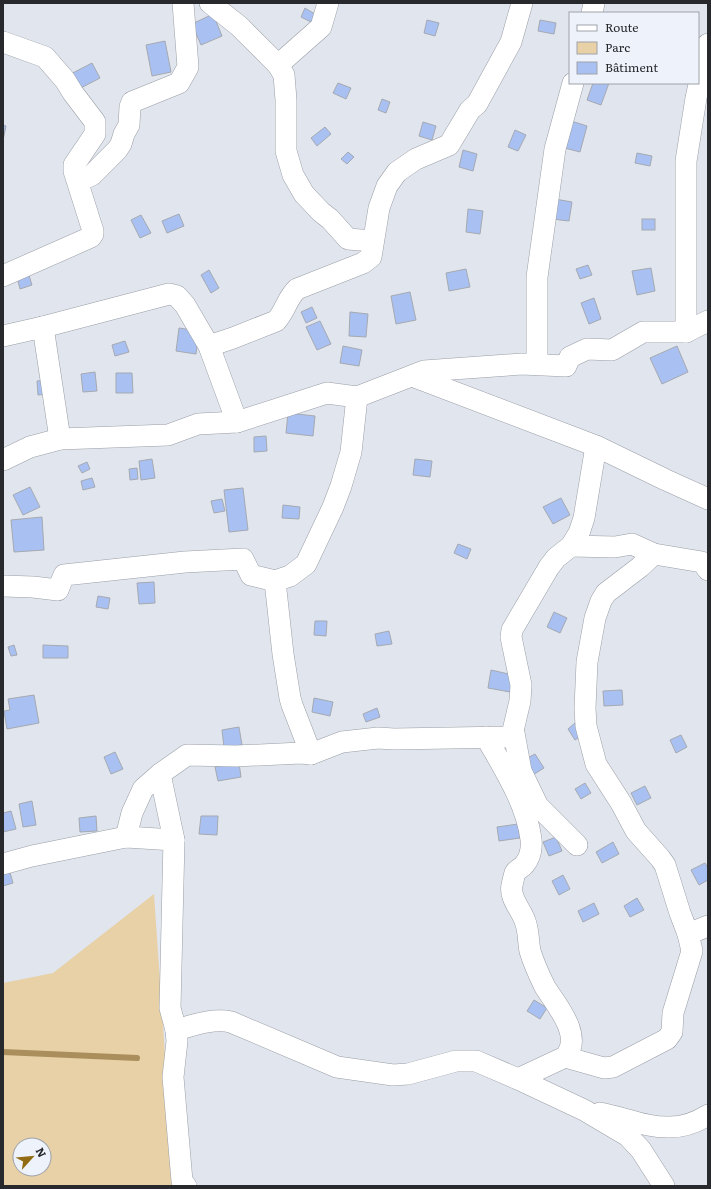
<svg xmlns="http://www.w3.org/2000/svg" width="711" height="1189" viewBox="0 0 711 1189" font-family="Literata,serif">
<rect width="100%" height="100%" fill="#e0e5ee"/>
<path fill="#e8d1a7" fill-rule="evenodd" d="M154 894 174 1186H3V983L53 973ZM20 1145H44V1169H20Z"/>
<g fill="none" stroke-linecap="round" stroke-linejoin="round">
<polyline stroke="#aa8f5d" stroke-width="6" points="3,1052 137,1058"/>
</g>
<g fill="#a9c1f2" stroke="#a5a9b1">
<polygon points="305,8 315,14 311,22 301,17"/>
<polygon points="213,14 222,36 201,45 192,24"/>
<polygon points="427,20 439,23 435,36 424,33"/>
<polygon points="540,20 556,23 554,34 538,31"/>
<polygon points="165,41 171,72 152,76 146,45"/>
<polygon points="92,63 100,78 75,91 67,76"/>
<polygon points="338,83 351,88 346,99 333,93"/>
<polygon points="593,83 609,83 601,105 587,100"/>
<polygon points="382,99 390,102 386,113 378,110"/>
<polygon points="568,120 587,126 580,152 561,147"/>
<polygon points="423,122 436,126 432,140 419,136"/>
<polygon points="3,125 6,126 3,140"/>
<polygon points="325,127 331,134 317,146 311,138"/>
<polygon points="515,130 526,135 518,151 508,147"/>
<polygon points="463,150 477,154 473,171 459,167"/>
<polygon points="348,152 354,157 347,164 341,159"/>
<polygon points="637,153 652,156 650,166 635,163"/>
<polygon points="555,199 572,202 569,221 552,219"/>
<polygon points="468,209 483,211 480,234 466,232"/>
<polygon points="179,214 184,226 167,233 162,221"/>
<polygon points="141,215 151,233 140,238 131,220"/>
<rect x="642" y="219" width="13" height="11"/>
<polygon points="588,265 592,275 580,279 576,269"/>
<polygon points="651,268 655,291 637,295 632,271"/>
<polygon points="27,269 32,285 20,289 17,277"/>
<polygon points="466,269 470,287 449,291 446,273"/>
<polygon points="209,270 219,288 211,293 201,275"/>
<polygon points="410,292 416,320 396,324 391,296"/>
<polygon points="594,298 601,319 589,324 581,303"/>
<polygon points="312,307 317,318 306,323 301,312"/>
<polygon points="350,312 368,314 366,337 349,336"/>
<polygon points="320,321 331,344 317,350 306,327"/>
<polygon points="179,328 199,331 196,354 176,351"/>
<polygon points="125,341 129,352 115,356 112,345"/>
<polygon points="343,346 362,350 359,366 340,363"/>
<polygon points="677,346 688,372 662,384 650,358"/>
<polygon points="95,372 97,391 83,392 81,374"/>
<polygon points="116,373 132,373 133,393 116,393"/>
<polygon points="47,380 49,394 38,395 37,381"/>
<polygon points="288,413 315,416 313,436 286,433"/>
<polygon points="266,436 267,451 254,452 254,437"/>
<polygon points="152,459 155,478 141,480 139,461"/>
<polygon points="415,459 432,461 430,477 413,475"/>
<polygon points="87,462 90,469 82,473 78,466"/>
<polygon points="137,468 138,479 130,480 129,469"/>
<polygon points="92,478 95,487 83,490 81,481"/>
<polygon points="30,487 40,507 23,515 13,495"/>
<polygon points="243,488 248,530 229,532 224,490"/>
<polygon points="561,498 570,515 553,524 543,507"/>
<polygon points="222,499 225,511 214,513 211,501"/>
<polygon points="283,505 300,507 299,519 282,518"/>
<polygon points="42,517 44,550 14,552 11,520"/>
<polygon points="458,544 471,549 467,559 454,553"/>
<polygon points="154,582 155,603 139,604 137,583"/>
<polygon points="98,596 110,598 108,609 96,607"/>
<polygon points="554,612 567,618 560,633 547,627"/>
<polygon points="315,621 327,621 326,636 314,635"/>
<polygon points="389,631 392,644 377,646 375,634"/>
<polygon points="14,645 17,655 11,656 8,647"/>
<polygon points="43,645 68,646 68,658 43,658"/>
<polygon points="491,670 513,675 510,692 488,688"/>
<polygon points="622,690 623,705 604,706 603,691"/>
<polygon points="34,695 39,723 7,729 4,711 10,710 8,699"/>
<polygon points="314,698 333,702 330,716 312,712"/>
<polygon points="377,708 380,717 366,722 363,714"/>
<polygon points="575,723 583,735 575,740 568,729"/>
<polygon points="239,727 242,745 224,747 222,730"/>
<polygon points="681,735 687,747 676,753 670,740"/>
<polygon points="115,752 123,769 111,774 104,757"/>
<polygon points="535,754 544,768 531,776 522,761"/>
<polygon points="239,763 241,777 218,781 215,767"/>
<polygon points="585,783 591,793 581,799 575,789"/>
<polygon points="645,786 651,798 637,805 631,793"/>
<polygon points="32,801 36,825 23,827 19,804"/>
<polygon points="11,811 16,829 3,832 3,813"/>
<polygon points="96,816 97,831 80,832 79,818"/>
<polygon points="201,816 218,816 217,835 199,834"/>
<polygon points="518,824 520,838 499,841 497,827"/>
<polygon points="556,837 562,851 549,856 543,842"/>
<polygon points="613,842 619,854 602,863 596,852"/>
<polygon points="705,863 708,868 708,880 699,885 691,870"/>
<polygon points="9,869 13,883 3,886 3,871"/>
<polygon points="563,875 570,889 559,895 552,881"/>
<polygon points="637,898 644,910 630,917 624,906"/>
<polygon points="594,903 599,914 583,922 578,911"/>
<polygon points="534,1000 547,1008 540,1019 527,1011"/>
</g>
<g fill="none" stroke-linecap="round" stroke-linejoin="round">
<g stroke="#9a9ea6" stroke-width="22">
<g id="minor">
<polyline points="210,3 239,26 278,65 284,75 286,100 286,151 293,175 304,194 321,212 330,219 348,239 373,241"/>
<polyline points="592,13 594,3"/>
<polyline points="3,42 45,57 65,80 73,93 95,122 95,134 74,165 74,171 93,231 93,234 91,237 3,276"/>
<polyline points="278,65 321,27 328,3"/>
<polyline points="77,179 88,177 92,175 117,150 121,144 124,134 129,125 130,107 132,102 179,83 188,67 183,3"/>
<polyline points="43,327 60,439"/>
<polyline points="686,332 686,161 696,98 708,44"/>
<polyline points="3,336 43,327 169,294 177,296 185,305 209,346 237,422"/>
<path d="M209 346 233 338 276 321C285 312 287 298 297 289L363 263 371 257 379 208 387 186 397 172 416 159 449 145 470 110 477 104 511 42 522 3"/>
<polyline points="537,364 537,277 555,149 573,83"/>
<polyline points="412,376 596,446 666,480 708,499"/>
<polyline points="3,460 30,447 60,439 168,435 198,424 237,422 327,393 357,397 424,371 522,364 566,366 570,357 587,349 612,350 643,332 686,332 708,321"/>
<polyline points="571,546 615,547 632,544 654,554 702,562 708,570"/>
<polyline points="275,581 283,654 290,698 292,705 311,754"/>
<polyline points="3,586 33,587 58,590 64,575 185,562 243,559 251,575 275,581 290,576 306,564 333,507 341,486 351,452 357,397"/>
<polyline points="514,733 521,771 538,806 577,845"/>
<path d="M486 737C504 769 526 802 531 839 532 848 530 858 524 865 522 868 517 869 515 873 514 876 513 881 512 885 509 898 521 909 525 921 529 931 528 941 530 951 534 964 539 975 545 987 556 1005 584 1036 565 1057L518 1079"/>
<polyline points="160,774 174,840 170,1008 176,1030 177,1041 173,1077 182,1181 186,1186"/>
<polyline points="126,837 132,813 143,789 160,774 187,755 236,756 301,753 311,754 342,742 378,738 394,739 508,737 512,735 520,701 521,685 511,637 512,630 549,567 556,558 571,546 579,533 584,518 596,446"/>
<polyline points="3,864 32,856 126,837 174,840"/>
<polyline points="688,934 708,926"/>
<path d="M176 1030C194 1025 213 1018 231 1022L337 1067 393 1075 408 1074 456 1061H476L518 1079 584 1110 628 1136 641 1150 664 1186"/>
<polyline points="565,1057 604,1068 613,1067 667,1039 672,1032 673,1013 692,951 688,934 680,913 665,865 660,858 636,831 621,803 596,764 586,726 585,708 587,662 595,618 601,601 606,593 640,567 654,554"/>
<path d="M600 1113C623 1117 647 1128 670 1127 683 1127 697 1122 708 1115"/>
</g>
</g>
<use href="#minor" stroke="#fff" stroke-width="21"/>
</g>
<rect width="711" height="1189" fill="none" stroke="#28292d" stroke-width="8"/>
<rect x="569" y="12" width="130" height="72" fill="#eef2fb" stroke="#9fa2a9"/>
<rect x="577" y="25" width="20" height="6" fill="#ffffff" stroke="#9fa2a9"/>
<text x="605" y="32" font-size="12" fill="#28292d">Route</text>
<rect x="577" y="42" width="20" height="12" fill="#e8d1a7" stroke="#9fa2a9"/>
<text x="605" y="52" font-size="12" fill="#28292d">Parc</text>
<rect x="577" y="62" width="20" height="12" fill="#a9c1f2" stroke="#9fa2a9"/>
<text x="605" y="72" font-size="12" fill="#28292d">Bâtiment</text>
<g transform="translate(32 1157) rotate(63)"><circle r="19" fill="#eef2fb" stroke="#9fa2a9"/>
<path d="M0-3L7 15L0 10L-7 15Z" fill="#926c14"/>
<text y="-6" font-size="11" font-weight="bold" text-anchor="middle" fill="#28292d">N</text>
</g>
</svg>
